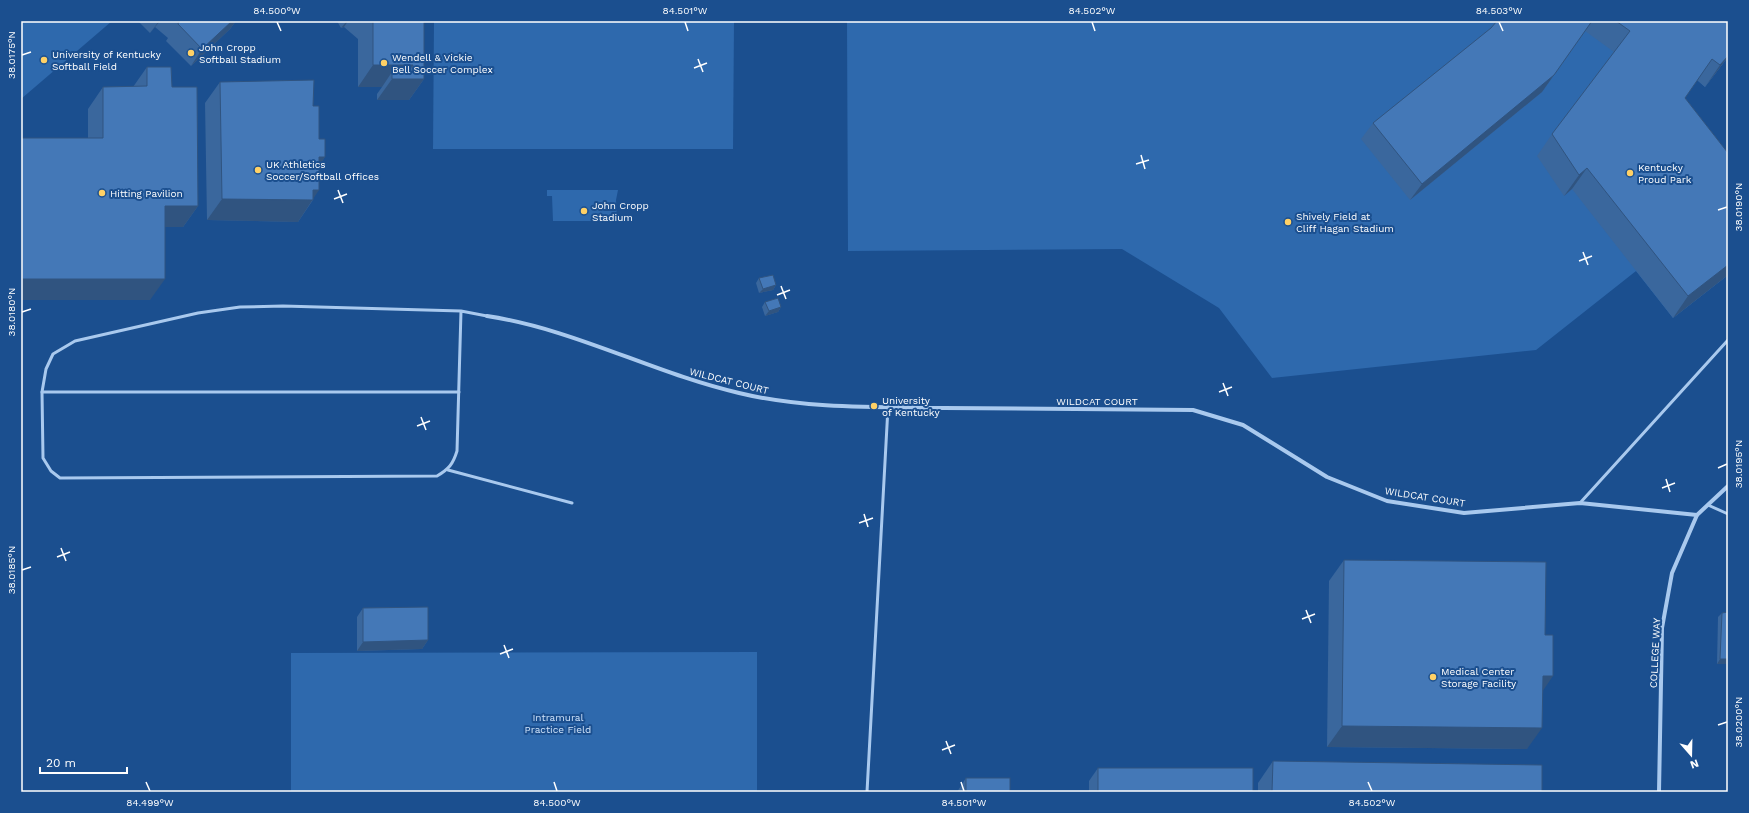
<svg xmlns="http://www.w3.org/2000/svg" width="1749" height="813" viewBox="0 0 1749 813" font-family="'Work Sans',sans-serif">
<rect width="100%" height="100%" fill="#1b4f8f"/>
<g fill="#2e69ad">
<polygon points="21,21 112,21 21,99"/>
<polygon points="434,21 734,21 733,149 433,149"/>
<polygon points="847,21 1704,21 1728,40 1728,57 1705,87 1697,80 1670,119 1728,194 1728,275 1673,318 1636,271 1536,350 1272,378 1219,308 1122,249 848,251"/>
<polygon points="547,190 618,190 616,200 617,221 553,221 552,196 547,196"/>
<polygon points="757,652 757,792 291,792 291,653"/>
</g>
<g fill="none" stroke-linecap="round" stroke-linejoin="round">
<g stroke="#a9c9ee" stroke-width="3">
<path d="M461 311 457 451C453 464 449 469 437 476L60 478 51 471 43 458 42 392 46 369 53 354 75 341 198 313 240 307 283 306 461 311 487 316"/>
<polyline points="42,392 459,392"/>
<polyline points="448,470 572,503"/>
<polyline points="1580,503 1728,340"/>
<polyline points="1708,505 1728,514"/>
<polyline points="867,792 888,407"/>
</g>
<g stroke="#a9c9ee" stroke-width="4">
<path d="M487 316C574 329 653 373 739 393 805 409 876 407 944 408 1027 408 1110 409 1193 410L1243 425 1327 477 1387 501 1464 513 1580 503 1697 515"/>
<polyline points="1659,792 1662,628 1672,573 1697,515 1728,486"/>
</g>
</g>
<g fill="#3a679d">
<polygon points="138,21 236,21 230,29 191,66 166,41 168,38 155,27 150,33"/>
<polygon points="337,21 424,21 424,79 409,100 377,100 377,94 382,87 358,87 358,39 344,27 341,28"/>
<polygon points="1497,21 1728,21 1728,57 1705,87 1697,80 1685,98 1728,153 1728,275 1673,318 1572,189 1564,196 1537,156 1552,134 1614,52 1585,31 1542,92 1410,200 1361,139 1373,123 1491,28"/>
<polygon points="147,67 172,87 198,206 183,227 165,227 150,300 21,300 21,138 88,138 88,109 103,87 133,87"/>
<polygon points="220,82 313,106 319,139 325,157 319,165 313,200 298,222 207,220 205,103"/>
<polygon points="759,278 776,285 773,290 759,293 756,283"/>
<polygon points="765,302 781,307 778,312 765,316 762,307"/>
<polygon points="1344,560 1543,691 1527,749 1327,747 1329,581"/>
<polygon points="363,608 428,640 422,649 357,651 357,617"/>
<polygon points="1728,612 1728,664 1717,664 1718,617 1722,613"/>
<polygon points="1273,761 1542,792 1258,792 1258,783"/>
<polygon points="1098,768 1253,792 1089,792 1089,781"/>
<polygon points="966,778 1010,792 957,792"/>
</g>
<g fill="#305480">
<polygon points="159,21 160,21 150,33"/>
<polygon points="232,21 236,21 230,29 191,66 202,49"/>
<polygon points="347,21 348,21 344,27 341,28"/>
<polygon points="1728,56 1728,57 1705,87 1720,65"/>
<polygon points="373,65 413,65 404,79 424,79 409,100 377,100 392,79 392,72 382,87 358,87"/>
<polygon points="1554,75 1542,92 1410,200 1422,184"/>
<polygon points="319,157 325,157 310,179"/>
<polygon points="1587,168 1572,189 1564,196 1579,175"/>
<polygon points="313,190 319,190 298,222 207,220 222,199"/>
<polygon points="165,206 198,206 183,227 150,227"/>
<polygon points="1728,265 1728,275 1673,318 1688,296"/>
<polygon points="22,279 165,279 150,300 21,300 21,281"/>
<polygon points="776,285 773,290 759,293 763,289"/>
<polygon points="781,307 778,312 765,316 769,311"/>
<polygon points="428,640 422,649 357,651 363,642"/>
<polygon points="1720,659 1728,659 1728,664 1717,664"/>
<polygon points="1543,676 1553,676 1538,698"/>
<polygon points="1342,726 1542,728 1527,749 1327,747"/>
</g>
<g fill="#4478b7" stroke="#305480">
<polygon points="179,21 232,21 202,49 178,24"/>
<polygon points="373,21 424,21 424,79 392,79 392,72 413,72 413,65 373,65"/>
<polygon points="1497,21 1592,21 1554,75 1422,184 1373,123 1491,28"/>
<polygon points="1616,21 1728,21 1728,56 1720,65 1712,59 1685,98 1728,153 1728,265 1688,296 1587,168 1579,175 1552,134 1630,31"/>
<polygon points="147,67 171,67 172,87 197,87 198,206 165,206 165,279 22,279 21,138 103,138 103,87 147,86"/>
<polygon points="314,80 313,106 319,106 319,139 325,139 325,157 319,157 319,190 313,190 313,200 222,199 220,82"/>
<polygon points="773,275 776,285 763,289 759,278"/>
<polygon points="778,298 781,307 769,311 765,302"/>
<polygon points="1344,560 1546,562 1545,635 1553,635 1553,676 1543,676 1542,728 1342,726"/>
<polygon points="428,607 428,640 363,642 363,608"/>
<polygon points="1728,612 1728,659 1720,659 1722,613"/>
<polygon points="1273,761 1542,765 1542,792 1272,792"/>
<rect x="1098" y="768" width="155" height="24"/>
<rect x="966" y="778" width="44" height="14"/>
</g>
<path fill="none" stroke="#fff" stroke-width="1.5" d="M277 22 281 31M685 22 688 31M1092 22 1095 31M1499 22 1503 31M22 55 31 52M698 59 703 72M694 68 707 63M1141 155 1145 169M1136 164 1149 160M338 190 343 203M334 199 347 194M1718 210 1727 207M1583 252 1588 265M1579 261 1592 256M781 286 786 299M777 295 790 290M22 312 31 309M1223 383 1228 396M1219 392 1232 387M421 417 426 430M417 426 430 421M1718 468 1727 464M1666 479 1670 492M1662 488 1675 483M864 514 868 527M859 523 873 518M61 548 66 561M57 557 70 552M22 570 31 567M1306 610 1311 623M1302 619 1315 614M504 645 509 658M500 654 513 649M1718 725 1727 722M946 741 951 754M942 750 955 745M146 782 150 791M554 782 557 791M961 782 964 791M1368 782 1372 791"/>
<g fill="#ffd166" stroke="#1b4f8f" stroke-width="1.5">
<circle cx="191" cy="53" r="4"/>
<circle cx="44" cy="60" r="4"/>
<circle cx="384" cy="63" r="4"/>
<circle cx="258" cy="170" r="4"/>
<circle cx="1630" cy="173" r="4"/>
<circle cx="102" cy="193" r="4"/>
<circle cx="584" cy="211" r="4"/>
<circle cx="1288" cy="222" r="4"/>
<circle cx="874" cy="406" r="4"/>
<circle cx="1433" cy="677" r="4"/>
</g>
<g text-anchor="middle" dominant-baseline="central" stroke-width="4" stroke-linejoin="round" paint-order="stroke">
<g font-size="10" fill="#fff" stroke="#1b4f8f" text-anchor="start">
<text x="199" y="47">John Cropp<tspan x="199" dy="12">Softball Stadium</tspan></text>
<text x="52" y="54">University of Kentucky<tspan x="52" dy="12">Softball Field</tspan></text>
<text x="392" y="57">Wendell &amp; Vickie<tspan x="392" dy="12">Bell Soccer Complex</tspan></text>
<text x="266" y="164">UK Athletics<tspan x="266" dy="12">Soccer/Softball Offices</tspan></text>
<text x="1638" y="167">Kentucky<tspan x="1638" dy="12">Proud Park</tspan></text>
<text x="110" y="193">Hitting Pavilion</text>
<text x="592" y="205">John Cropp<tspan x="592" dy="12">Stadium</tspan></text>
<text x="1296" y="216">Shively Field at<tspan x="1296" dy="12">Cliff Hagan Stadium</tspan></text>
<text x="882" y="400">University<tspan x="882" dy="12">of Kentucky</tspan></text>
<text x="1441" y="671">Medical Center<tspan x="1441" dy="12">Storage Facility</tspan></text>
</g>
<g font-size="10" fill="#fff" stroke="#1b4f8f">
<text transform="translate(729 381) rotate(14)">WILDCAT COURT</text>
<text x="1097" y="401">WILDCAT COURT</text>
<text transform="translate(1425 497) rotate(9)">WILDCAT COURT</text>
<text transform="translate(1655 653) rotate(-87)">COLLEGE WAY</text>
</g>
<g font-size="10" fill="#cfe3fa" stroke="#1b4f8f">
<text x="558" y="717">Intramural<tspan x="558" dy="12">Practice Field</tspan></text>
</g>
</g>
<rect width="1749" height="813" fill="none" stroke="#1b4f8f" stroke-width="44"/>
<g transform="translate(1691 755) rotate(160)" stroke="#1b4f8f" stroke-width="3" paint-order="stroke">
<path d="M0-3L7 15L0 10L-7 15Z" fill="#ffffff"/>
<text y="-6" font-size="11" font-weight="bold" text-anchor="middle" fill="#ffffff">N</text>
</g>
<path d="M40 767v6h87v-6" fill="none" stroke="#ffffff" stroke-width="2"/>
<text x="46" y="767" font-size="12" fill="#ffffff" stroke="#1b4f8f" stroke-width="3" paint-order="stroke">20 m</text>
<rect x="22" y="22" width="1705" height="769" fill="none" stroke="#fff" stroke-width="1.5"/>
<g font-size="10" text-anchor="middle" fill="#fff">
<text x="277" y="14">84.500°W</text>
<text x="685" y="14">84.501°W</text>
<text x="1092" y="14">84.502°W</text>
<text x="1499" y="14">84.503°W</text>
<text transform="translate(11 55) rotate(-90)" y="4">38.0175°N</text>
<text transform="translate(1738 207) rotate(-90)" y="4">38.0190°N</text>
<text transform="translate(11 312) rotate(-90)" y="4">38.0180°N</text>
<text transform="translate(1738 464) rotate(-90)" y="4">38.0195°N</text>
<text transform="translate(11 570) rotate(-90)" y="4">38.0185°N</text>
<text transform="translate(1738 722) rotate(-90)" y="4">38.0200°N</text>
<text x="150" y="806">84.499°W</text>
<text x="557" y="806">84.500°W</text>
<text x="964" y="806">84.501°W</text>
<text x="1372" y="806">84.502°W</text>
</g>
</svg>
